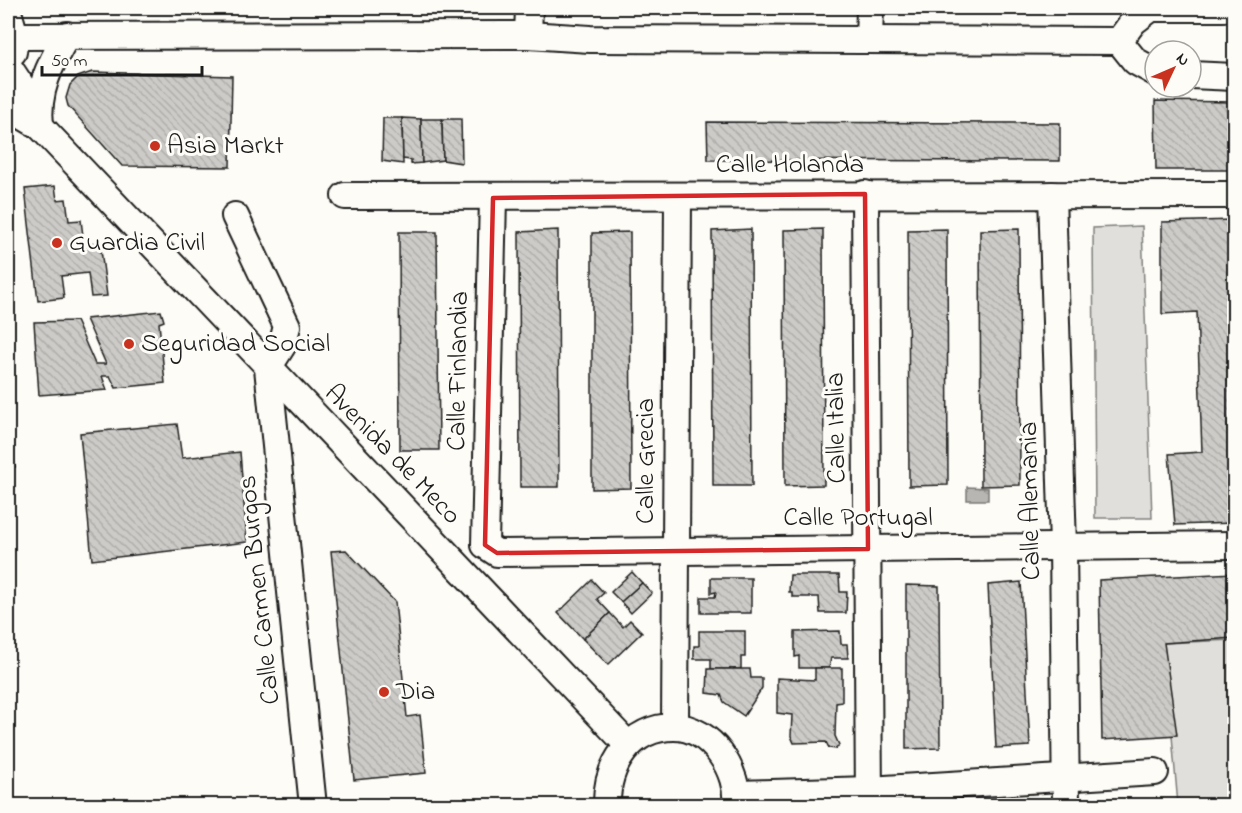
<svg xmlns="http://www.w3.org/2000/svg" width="1242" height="813" viewBox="0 0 1242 813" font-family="'Indie Flower',sans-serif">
<defs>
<pattern id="water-ripples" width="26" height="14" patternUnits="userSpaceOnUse" patternTransform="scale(1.5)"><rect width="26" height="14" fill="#b7b6b2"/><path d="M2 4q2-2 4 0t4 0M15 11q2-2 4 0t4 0" fill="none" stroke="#9d9c98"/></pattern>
<pattern id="building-back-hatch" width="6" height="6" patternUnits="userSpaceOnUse" patternTransform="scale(1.5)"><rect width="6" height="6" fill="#cccbc8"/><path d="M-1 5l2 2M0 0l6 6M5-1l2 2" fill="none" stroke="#afaeab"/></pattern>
</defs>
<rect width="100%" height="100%" fill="#fdfcf7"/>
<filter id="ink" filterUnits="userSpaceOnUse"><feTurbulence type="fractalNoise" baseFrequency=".0167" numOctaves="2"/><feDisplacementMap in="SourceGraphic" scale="12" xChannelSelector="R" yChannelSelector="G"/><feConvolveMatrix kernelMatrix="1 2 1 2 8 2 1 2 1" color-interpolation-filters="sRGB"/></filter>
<g filter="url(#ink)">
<g fill="#e0dfdb" stroke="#7e7e7c" stroke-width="1.5">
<polygon points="1142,226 1152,518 1095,518 1093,228"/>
<polygon points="1234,640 1234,805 1178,805 1164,643"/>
</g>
<polygon fill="url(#water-ripples)" stroke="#797876" stroke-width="1.5" points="967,487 988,488 988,500 967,500"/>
<g fill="url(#building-back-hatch)" stroke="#1c1c1c" stroke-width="1.5">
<polygon points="92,72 232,76 230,167 122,166 68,106 66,98 70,85 78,77"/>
<polygon points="1155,101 1234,102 1234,170 1156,170"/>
<polygon points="383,118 402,118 403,164 382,161"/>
<polygon points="402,118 421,119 422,163 411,164 411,160 403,159"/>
<polygon points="421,119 442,119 443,160 422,163"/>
<polygon points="442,119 461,119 462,163 443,160"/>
<polygon points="707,122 1060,123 1060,161 708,160"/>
<polygon points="55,186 57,200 66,199 69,221 81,220 84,244 100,242 107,296 91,297 88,273 61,276 64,298 38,301 25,189"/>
<polygon points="1234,220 1234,523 1175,525 1169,454 1202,452 1197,312 1162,314 1162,222"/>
<polygon points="751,229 752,486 713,486 712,231"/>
<polygon points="823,229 824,485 785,486 784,230"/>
<polygon points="947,229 948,485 909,486 908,230"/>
<polygon points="1019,229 1020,485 981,486 980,230"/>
<polygon points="558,230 559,487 520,487 519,232"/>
<polygon points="399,232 437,232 439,450 400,450"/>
<polygon points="630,232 631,488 592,489 592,233"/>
<polygon points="161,311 164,321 159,323 165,383 116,388 110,376 102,376 107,390 39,395 34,322 76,321 95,364 106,364 86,319"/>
<polygon points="8,410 15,467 8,468"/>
<polygon points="177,424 182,458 240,452 247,542 92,560 80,433"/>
<polygon points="346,550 395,602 407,717 420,715 426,773 354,780 331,551"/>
<polygon points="632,572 642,583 621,602 611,592"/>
<polygon points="1234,573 1234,638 1164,643 1177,735 1102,740 1099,580"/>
<polygon points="790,575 839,575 840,592 847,592 846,613 820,613 819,597 792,597 792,592 789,592"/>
<polygon points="711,578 751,578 751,613 701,613 701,597 715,597 716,592 711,593"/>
<polygon points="592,580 604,593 597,599 610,613 583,639 558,613"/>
<polygon points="1021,582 1030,746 996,748 988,585"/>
<polygon points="642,583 652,593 631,613 621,602"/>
<polygon points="906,585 939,586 940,748 906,749"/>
<polygon points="610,613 623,627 630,620 642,632 608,665 583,639"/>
<polygon points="699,631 745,631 745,657 741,657 741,669 711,669 711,659 694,659 694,646 699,646"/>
<polygon points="840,631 841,644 847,644 848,658 831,658 829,668 799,668 799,656 795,657 795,632"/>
<polygon points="815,668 842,668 842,702 836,703 835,736 839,745 836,749 829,748 826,742 794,743 791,736 792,715 777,713 777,678 815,680"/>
<polygon points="708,669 750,669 751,678 762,678 762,688 744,716 724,702 721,695 707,693"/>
<polygon points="8,732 15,806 8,806"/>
</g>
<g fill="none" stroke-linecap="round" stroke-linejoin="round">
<g stroke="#1c1c1c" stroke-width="30">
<g id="minor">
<polyline points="8,12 15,36 13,52"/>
<polyline points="528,35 529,8"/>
<polyline points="15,36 528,35 590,39 1119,41"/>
<polyline points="869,39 870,8"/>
<polyline points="1119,41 1133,22 1151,8 1224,8"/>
<polyline points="1119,41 1135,61 1155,72"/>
<polyline points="8,66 39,113"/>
<polyline points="1191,75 1234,77"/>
<polyline points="8,107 40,126 628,745"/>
<path d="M40 126C36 91 50 64 67 35"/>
<polyline points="865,194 869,806"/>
<polyline points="1052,195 1063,546 1066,806"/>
<polyline points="345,196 1234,195"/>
<polyline points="493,198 485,545 497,553 1234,545"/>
<polyline points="235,216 287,326 282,346 268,368 313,806"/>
<polyline points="675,727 678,196"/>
<polyline points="737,794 869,790 1155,772"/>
<path d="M607 806C606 766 630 727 674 727 711 727 740 772 736 806"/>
</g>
</g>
<use href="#minor" stroke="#fdfcf7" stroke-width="26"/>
</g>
</g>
<path fill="none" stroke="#d62828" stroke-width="4.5" stroke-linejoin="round" d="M865 194 868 549 497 553 485 545 493 198Z"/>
<g fill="#c8321e" stroke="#fdfcf7" stroke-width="2">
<circle cx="155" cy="146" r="6"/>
<circle cx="57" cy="243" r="6"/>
<circle cx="129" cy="344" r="6"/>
<circle cx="384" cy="692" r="6"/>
</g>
<g text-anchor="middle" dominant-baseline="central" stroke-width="6" stroke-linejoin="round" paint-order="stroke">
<g font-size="27" fill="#1c1c1c" stroke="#fdfcf7" text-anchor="start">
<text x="167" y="146">Asia Markt</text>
<text x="69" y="243">Guardia Civil</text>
<text x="141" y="344">Seguridad Social</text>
<text x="396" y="692">Dia</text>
</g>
<g font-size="27" fill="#1c1c1c" stroke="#fdfcf7">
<text x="790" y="165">Calle Holanda</text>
<text transform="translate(459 371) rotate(-89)">Calle Finlandia</text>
<text transform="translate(837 428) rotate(-91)">Calle Italia</text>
<text transform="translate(392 455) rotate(46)">Avenida de Meco</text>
<text transform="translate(646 461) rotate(-90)">Calle Grecia</text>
<text transform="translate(1031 501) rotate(-91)">Calle Alemania</text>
<text x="858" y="518">Calle Portugal</text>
<text transform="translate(260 590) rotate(-96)">Calle Carmen Burgos</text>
</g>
</g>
<rect width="1242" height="813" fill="none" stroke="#fdfcf7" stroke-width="30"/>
<rect x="15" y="15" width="1212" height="783" fill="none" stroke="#1c1c1c" stroke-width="2" filter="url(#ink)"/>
<g transform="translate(1173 69) rotate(46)"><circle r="28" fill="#fdfcf7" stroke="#a3a29f" stroke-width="1.5"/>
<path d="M0-4.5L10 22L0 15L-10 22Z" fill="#c8321e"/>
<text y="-9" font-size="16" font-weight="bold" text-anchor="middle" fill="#1c1c1c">N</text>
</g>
<path d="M42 66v9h160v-9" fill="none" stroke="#1c1c1c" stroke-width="3"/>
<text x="51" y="66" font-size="18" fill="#1c1c1c" stroke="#fdfcf7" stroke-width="4.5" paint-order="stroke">50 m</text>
</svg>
